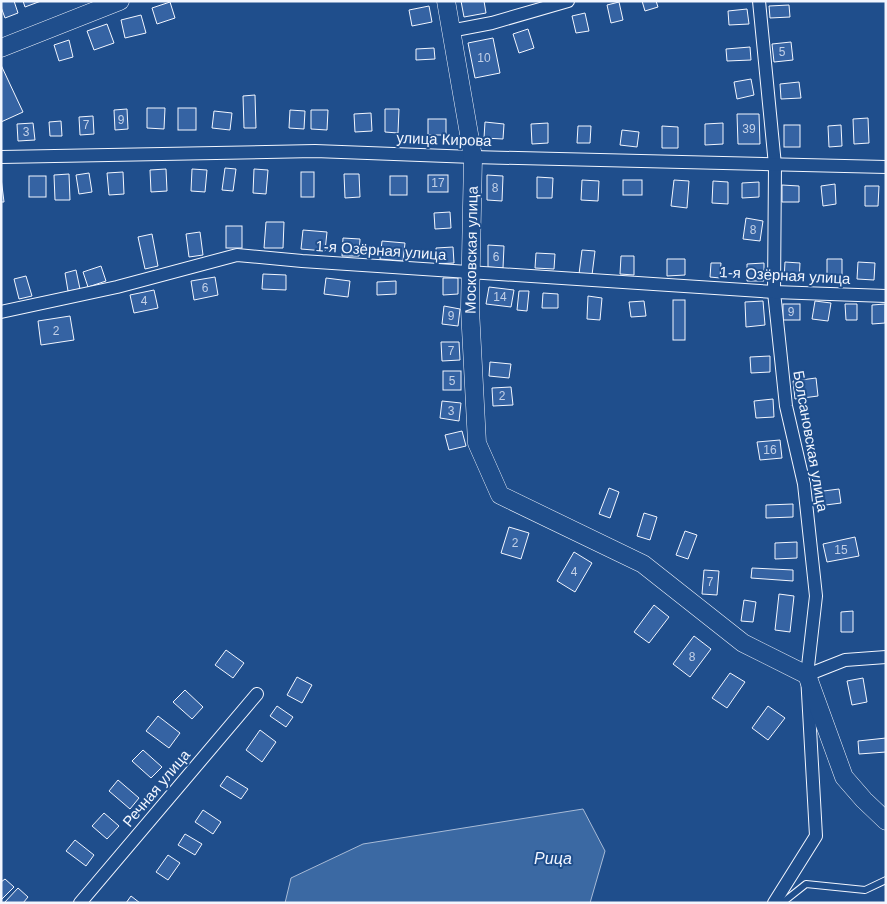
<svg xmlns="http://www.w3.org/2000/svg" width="887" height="904" viewBox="0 0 887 904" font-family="Arial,sans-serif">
<rect width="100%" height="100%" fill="#1f4e8c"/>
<polygon fill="#3b69a3" stroke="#a8bbd7" points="583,809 605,851 590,903 285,903 291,878 363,844"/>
<g fill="#3563a3" stroke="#f2f6ff">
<polygon points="1,1 14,1 18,13 5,18 1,7"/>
<polygon points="23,1 41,1 25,7"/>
<polygon points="461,1 484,1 486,13 464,17"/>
<polygon points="642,1 656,1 658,7 645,11"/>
<polygon points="170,2 175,18 157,24 152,8"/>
<polygon points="619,2 623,20 611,23 607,5"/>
<polygon points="789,5 790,17 770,18 769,6"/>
<polygon points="429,6 432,22 412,26 409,10"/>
<polygon points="747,9 749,24 729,25 728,11"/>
<polygon points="585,13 589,31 576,33 572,16"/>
<polygon points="141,15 146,33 125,38 121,20"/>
<polygon points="107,24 114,43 94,50 87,31"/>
<polygon points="528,29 534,48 519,53 513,34"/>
<polygon points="493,38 500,73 475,78 468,43"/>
<polygon points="69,40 73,57 59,61 54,45"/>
<polygon points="791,42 793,60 774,62 772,44"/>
<polygon points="750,47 751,60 727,61 726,49"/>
<polygon points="434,48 435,59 416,60 416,49"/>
<polygon points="1,65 23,112 1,122"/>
<polygon points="751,79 754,95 737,99 734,82"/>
<polygon points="799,82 801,98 781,99 780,84"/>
<polygon points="255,95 256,128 244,128 243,96"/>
<polygon points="147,108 165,108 164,129 147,128"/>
<rect x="178" y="108" width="18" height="22"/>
<polygon points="127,109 128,129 115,130 114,110"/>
<polygon points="385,109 399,109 398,133 385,132"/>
<polygon points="290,110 305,111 304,129 289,128"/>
<polygon points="311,110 328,110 327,130 311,129"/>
<polygon points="214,111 232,113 230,130 212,128"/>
<polygon points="371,113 372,131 355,132 354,114"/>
<polygon points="737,114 759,114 760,144 738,144"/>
<polygon points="93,116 94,134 80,135 79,117"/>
<polygon points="868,118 869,143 854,144 853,119"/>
<rect x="428" y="119" width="18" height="16"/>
<polygon points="61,121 62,136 50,136 49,122"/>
<polygon points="485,122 504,124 503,139 484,138"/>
<polygon points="33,123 35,140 18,141 17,124"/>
<polygon points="548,123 548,143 532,144 531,124"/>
<polygon points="723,123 723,144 705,145 705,124"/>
<rect x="784" y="125" width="16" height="22"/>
<polygon points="841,125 842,146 829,147 828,126"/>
<polygon points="578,126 591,126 590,143 577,143"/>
<polygon points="662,126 678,127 678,148 662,148"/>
<polygon points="622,130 639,132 637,147 620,145"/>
<polygon points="225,168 236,169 233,191 222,190"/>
<polygon points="166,169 167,191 151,192 150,170"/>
<polygon points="192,169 207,170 205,192 191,191"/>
<polygon points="254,169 268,170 266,194 253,193"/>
<polygon points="123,172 124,194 109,195 107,173"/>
<rect x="301" y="172" width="13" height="25"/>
<polygon points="89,173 92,192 79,194 76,175"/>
<polygon points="69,174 70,200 55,200 54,175"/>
<polygon points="344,174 359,174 360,197 345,198"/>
<rect x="428" y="175" width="20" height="17"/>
<polygon points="487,175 503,176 502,201 487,200"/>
<rect x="29" y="176" width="17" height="21"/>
<rect x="390" y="176" width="17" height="19"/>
<polygon points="537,177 553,178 552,198 537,198"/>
<polygon points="1,178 4,202 1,202"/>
<polygon points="582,180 599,181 598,201 581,200"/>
<rect x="623" y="180" width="19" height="15"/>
<polygon points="674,180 689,181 687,208 671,206"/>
<polygon points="713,181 728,182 728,204 712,203"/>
<polygon points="759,182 759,197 742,198 742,183"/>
<polygon points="835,184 836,204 823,206 821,186"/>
<polygon points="782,185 799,186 799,202 782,202"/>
<polygon points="865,186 879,186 878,206 865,206"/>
<polygon points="450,212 451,228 435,229 434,213"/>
<polygon points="746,218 763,221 760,241 743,239"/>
<polygon points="266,222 284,222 283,248 264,248"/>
<rect x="226" y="226" width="16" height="22"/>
<polygon points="303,230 327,232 325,251 301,249"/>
<polygon points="200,232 203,255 189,257 186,234"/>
<polygon points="152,234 158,266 145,269 138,237"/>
<polygon points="343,238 360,239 359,256 342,256"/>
<polygon points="382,241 405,243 403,261 380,259"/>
<polygon points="488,245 504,246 503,268 488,267"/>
<polygon points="453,247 454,263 437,264 436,248"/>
<polygon points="582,250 595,251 592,275 579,274"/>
<polygon points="536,253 555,254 554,269 535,268"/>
<polygon points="621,256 634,256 634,275 620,274"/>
<polygon points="667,259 685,259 685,275 667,276"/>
<polygon points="827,259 842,259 842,280 827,279"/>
<polygon points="785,262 800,263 799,280 784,280"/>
<polygon points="858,262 875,263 874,280 857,279"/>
<polygon points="711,263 721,263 720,278 710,277"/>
<polygon points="764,263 764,281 747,281 747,264"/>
<polygon points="101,266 106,281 88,287 83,272"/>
<polygon points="76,270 80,289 68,291 65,273"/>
<polygon points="263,274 286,275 286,290 262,289"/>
<polygon points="26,276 32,296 19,299 14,279"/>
<polygon points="215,277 218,295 194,300 191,281"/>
<polygon points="326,278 350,281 348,297 324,294"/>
<polygon points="443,278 458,278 458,294 443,295"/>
<polygon points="396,281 396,294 377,295 377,282"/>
<polygon points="489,287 514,290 511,307 486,304"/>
<polygon points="154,290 158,308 134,313 130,295"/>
<polygon points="519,291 529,291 527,311 517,310"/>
<polygon points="543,293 558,294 558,308 542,308"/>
<polygon points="588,296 602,298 600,320 587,319"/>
<rect x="673" y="300" width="12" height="40"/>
<polygon points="644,301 646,316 631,317 629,302"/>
<polygon points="763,301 765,325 746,327 745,302"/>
<polygon points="815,301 831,303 828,321 812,319"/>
<rect x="783" y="304" width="17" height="16"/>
<polygon points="845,304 857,304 857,320 846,320"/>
<polygon points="885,304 885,323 872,324 872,305"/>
<polygon points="444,306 460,309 458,326 442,324"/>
<polygon points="70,316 74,340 41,345 38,321"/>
<polygon points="441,342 459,342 460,360 442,361"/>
<polygon points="770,356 770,372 751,373 750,357"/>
<polygon points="490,362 511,364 509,378 489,376"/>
<rect x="443" y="371" width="18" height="19"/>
<polygon points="816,378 818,396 795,399 793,381"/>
<polygon points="511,387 513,405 493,406 492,388"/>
<polygon points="773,399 774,417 756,418 754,401"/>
<polygon points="442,401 461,403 459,421 440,418"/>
<polygon points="462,431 466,446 449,450 445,435"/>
<polygon points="780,440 782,458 760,460 757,442"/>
<polygon points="609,488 619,492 610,518 599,514"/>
<polygon points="839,489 841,503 818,506 816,492"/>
<polygon points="793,504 793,517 766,518 766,505"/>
<polygon points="644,513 657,517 650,540 637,536"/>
<polygon points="509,527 529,533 521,559 501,553"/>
<polygon points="685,531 697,535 688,559 676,555"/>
<polygon points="855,537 859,556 827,562 823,544"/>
<polygon points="797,542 797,558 775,559 775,543"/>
<polygon points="574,552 592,563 575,592 557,581"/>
<polygon points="752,568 793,570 793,581 751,578"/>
<polygon points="704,570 719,571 717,595 702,594"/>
<polygon points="779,594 794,596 790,632 775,630"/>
<polygon points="744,600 756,602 753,622 741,621"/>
<polygon points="654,605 669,617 649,643 634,632"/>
<polygon points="853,611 853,632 841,632 841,612"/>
<polygon points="694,636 711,649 690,677 673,664"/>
<polygon points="226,650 244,663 233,678 215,665"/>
<polygon points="730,673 745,682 727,708 712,698"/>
<polygon points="297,677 312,685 302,703 287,695"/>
<polygon points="863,678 867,702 852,705 847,681"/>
<polygon points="185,690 203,707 192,719 173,702"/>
<polygon points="277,706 293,717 286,727 270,716"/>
<polygon points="768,706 785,718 768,740 752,728"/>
<polygon points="158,716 180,733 169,748 146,731"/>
<polygon points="260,730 276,742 262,762 246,750"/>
<polygon points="886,738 886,752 859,754 858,741"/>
<polygon points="143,750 162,767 151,778 132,761"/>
<polygon points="227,776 248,789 241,799 220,786"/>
<polygon points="118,780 139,798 130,809 109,791"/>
<polygon points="203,810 221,822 213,834 195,822"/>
<polygon points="104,813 119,826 107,839 92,826"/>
<polygon points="185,834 202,844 195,855 178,845"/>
<polygon points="75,840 94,855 86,866 66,851"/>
<polygon points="168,855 180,863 168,880 156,872"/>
<polygon points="5,879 14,887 1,900 1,882"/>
<polygon points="18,888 28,897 23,903 4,903"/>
<polygon points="131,896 140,903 126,903"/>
</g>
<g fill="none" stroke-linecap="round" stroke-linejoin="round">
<g stroke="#f2f6ff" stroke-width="8">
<polyline id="lane" points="782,903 806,884 865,890 886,880"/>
</g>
<g stroke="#f2f6ff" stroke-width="14">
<g id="street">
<polyline points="759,1 775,165 774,292 786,406 804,484 816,596 807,675 816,836 774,903"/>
<polyline points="450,31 492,23 568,1"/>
<polyline points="1,157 315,151 473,157 886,167"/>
<polyline points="1,312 117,287 237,255 302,261 774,292 886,296"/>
<polyline points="807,675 845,660 886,657"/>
<polyline points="80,903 257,694"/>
</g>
</g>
<g stroke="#f2f6ff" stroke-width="19">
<g id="secondary">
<polyline points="446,1 473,157 470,309 477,443 500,495 643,564 743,643 807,675 844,777 864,800 886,821"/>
<polyline points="1,48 120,1"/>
</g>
</g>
<use href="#lane" stroke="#1f4e8c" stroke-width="6"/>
<use href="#street" stroke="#1f4e8c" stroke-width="12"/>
<use href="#secondary" stroke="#1f4e8c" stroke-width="18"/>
</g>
<g text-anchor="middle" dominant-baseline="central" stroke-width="4" stroke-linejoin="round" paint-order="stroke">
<g font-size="12" fill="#c3d1e8">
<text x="782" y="52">5</text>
<text x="484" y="58">10</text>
<text x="121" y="120">9</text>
<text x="86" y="125">7</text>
<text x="749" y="129">39</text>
<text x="26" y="132">3</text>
<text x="438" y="183">17</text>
<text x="495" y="188">8</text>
<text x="753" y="230">8</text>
<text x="496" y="257">6</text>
<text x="205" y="288">6</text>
<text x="500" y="297">14</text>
<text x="144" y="301">4</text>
<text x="791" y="312">9</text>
<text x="451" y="316">9</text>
<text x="56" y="331">2</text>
<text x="451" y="351">7</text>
<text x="452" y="381">5</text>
<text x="502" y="396">2</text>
<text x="451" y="411">3</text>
<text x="770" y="450">16</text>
<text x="515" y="543">2</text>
<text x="841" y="550">15</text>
<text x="574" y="572">4</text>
<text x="710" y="582">7</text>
<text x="692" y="657">8</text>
</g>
<g font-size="15" fill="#f2f6ff" stroke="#1f4e8c">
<text transform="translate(444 139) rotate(2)">улица Кирова</text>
<text transform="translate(381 250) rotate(4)">1-я Озёрная улица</text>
<text transform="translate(471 250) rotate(-89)">Московская улица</text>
<text transform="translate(785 275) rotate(3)">1-я Озёрная улица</text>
<text transform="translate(811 441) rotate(80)">Болсановская улица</text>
<text transform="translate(156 788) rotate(-50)">Речная улица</text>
</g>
<g font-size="16" font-style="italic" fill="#f2f6ff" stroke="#1f4e8c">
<text x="553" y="858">Рица</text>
</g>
</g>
<rect width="887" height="904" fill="none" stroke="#f2f6ff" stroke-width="5"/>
</svg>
